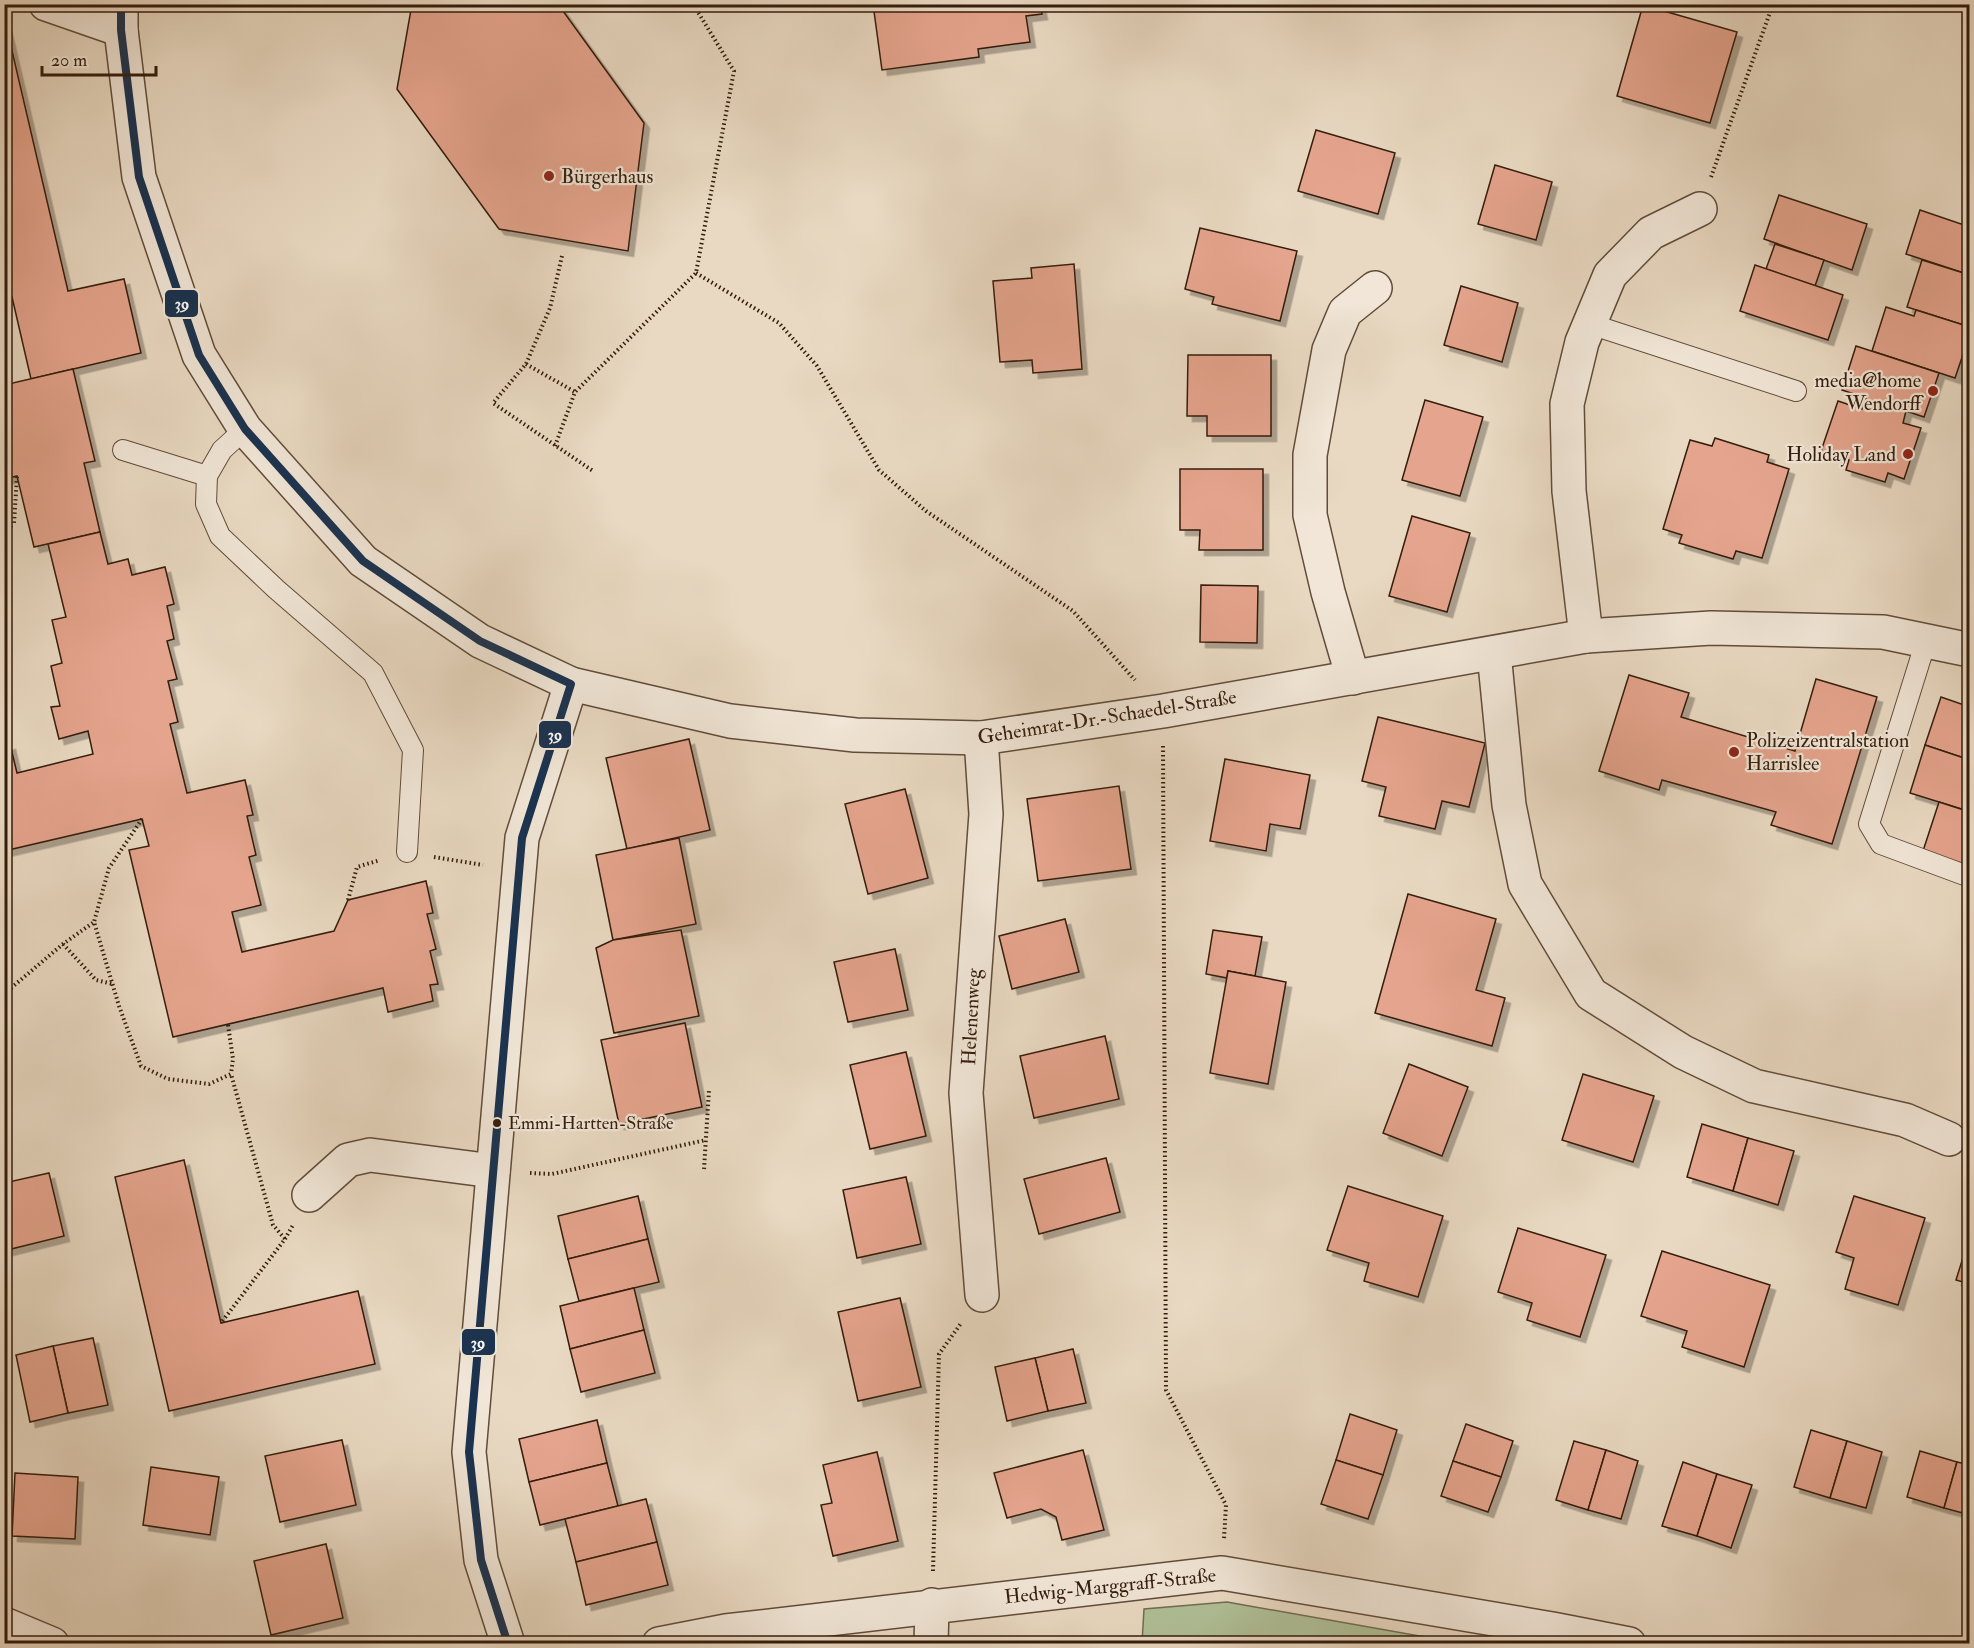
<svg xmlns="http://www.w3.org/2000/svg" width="1974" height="1648" viewBox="0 0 1974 1648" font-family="'IM FELL Double Pica',serif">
<defs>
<filter id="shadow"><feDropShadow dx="5.5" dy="5.5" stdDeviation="0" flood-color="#0004"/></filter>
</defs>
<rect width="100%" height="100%" fill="#e9d9c2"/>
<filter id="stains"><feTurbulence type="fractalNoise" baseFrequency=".00333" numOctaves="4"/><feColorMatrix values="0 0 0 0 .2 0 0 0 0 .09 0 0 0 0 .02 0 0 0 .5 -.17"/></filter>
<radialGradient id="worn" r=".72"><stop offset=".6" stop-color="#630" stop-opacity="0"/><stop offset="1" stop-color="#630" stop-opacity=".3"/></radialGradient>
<polygon fill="#b0c098" stroke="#726e52" stroke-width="1.5" points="1227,1602 1459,1643 1142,1643 1144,1609"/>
<g fill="#e5a48d" stroke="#341d0c" stroke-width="1.5" filter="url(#shadow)">
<polygon points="412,4 558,4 644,123 628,251 499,229 397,89"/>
<polygon points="873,4 1040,4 1042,14 1026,16 1030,42 978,49 979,57 882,70"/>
<polygon points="1643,5 1737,32 1710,123 1617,96"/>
<polygon points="6,25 68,291 124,279 141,353 31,379 12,297 4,299 4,26"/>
<polygon points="1316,130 1395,153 1378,214 1298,191"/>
<polygon points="1495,165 1552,182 1536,240 1478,224"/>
<polygon points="1779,195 1867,224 1852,270 1764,239"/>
<polygon points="1920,210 1970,227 1970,275 1906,254"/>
<polygon points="1200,228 1297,251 1280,321 1212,304 1214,297 1185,289"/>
<polygon points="1775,244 1824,260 1815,286 1766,269"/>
<polygon points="1922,260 1970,275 1970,327 1907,307"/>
<polygon points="1074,264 1082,369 1033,373 1032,360 1000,362 993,281 1032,278 1031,268"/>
<polygon points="1755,265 1843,295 1828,340 1740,311"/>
<polygon points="1461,286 1518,303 1502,362 1444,345"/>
<polygon points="1886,307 1914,316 1916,310 1970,327 1970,334 1955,378 1872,351"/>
<polygon points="1856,346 1939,373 1924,417 1906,411 1903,423 1921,428 1904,479 1888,473 1885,482 1846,470 1849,460 1821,451 1838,401 1862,409 1866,398 1842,390"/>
<polygon points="1188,355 1271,355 1271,436 1207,436 1207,416 1187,416"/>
<polygon points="73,369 95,461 84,463 100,532 34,547 17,476 4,479 4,385"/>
<polygon points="1425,400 1483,417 1460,496 1402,480"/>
<polygon points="1715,438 1769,455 1767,462 1789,469 1762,558 1736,551 1733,559 1679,543 1682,535 1663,529 1690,440 1712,446"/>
<polygon points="1180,469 1263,469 1263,550 1199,550 1200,530 1180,530"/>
<polygon points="1412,516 1470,533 1447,612 1389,596"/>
<polygon points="100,532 108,564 128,559 132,575 165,567 174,604 167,606 174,639 167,641 177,679 168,681 178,722 170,724 187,793 245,780 253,815 247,816 256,855 249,857 261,905 232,912 242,952 334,931 348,900 426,881 433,913 427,914 436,949 430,951 438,984 430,985 433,1001 388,1012 383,988 173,1037 129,850 149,846 142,819 4,851 4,746 10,744 17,773 93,754 88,731 59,739 51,707 60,706 51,666 62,663 52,620 66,617 48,544"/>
<polygon points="1201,585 1258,586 1257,643 1200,642"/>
<polygon points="1629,675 1689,693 1681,717 1795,751 1816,679 1877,697 1832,844 1771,825 1776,812 1662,780 1659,790 1599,771"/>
<polygon points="1941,697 1970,707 1970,760 1925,745"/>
<polygon points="1378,717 1485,743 1469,807 1442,801 1435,829 1379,816 1386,787 1362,781"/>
<polygon points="689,739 710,830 627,849 606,758"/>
<polygon points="1925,745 1970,760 1968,811 1910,793"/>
<polygon points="1225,759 1310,775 1300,829 1270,824 1266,851 1210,841"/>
<polygon points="1119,786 1131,869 1038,881 1027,799"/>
<polygon points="905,789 928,878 868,894 845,804"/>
<polygon points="1939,802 1970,812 1970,866 1923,851"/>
<polygon points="679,838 696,924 613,940 596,855"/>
<polygon points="1408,894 1496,919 1476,990 1505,998 1492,1046 1375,1013"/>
<polygon points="1065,919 1079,972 1012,989 999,936"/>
<polygon points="681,930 699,1016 614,1033 596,948 613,940"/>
<polygon points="1213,930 1262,937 1255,976 1228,971 1227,978 1206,974"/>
<polygon points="895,949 908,1010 848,1022 834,962"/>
<polygon points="1228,971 1286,982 1268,1084 1210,1073"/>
<polygon points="685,1023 702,1107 619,1124 601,1040"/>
<polygon points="1105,1036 1119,1099 1034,1118 1020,1056"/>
<polygon points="906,1052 926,1136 870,1149 850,1065"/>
<polygon points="1409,1064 1468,1087 1442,1156 1383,1133"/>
<polygon points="1583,1074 1654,1096 1633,1162 1562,1140"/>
<polygon points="1702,1124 1748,1138 1733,1191 1687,1177"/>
<polygon points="1748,1138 1794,1151 1778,1205 1733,1191"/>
<polygon points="1106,1158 1120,1212 1039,1234 1024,1179"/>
<polygon points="184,1160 221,1323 358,1291 375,1364 169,1411 115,1177"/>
<polygon points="49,1173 64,1236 7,1250 4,1239 4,1183"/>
<polygon points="906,1177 921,1244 857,1258 843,1190"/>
<polygon points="1348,1186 1443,1216 1418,1297 1364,1281 1369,1263 1327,1250"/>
<polygon points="638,1196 648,1239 568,1259 558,1216"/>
<polygon points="1854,1196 1925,1218 1898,1305 1845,1289 1854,1258 1836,1252"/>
<polygon points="1518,1228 1606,1255 1580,1337 1527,1320 1532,1303 1498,1292"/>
<polygon points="1970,1235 1970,1284 1956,1280"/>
<polygon points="648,1239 659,1282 579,1301 568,1259"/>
<polygon points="1662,1251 1770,1285 1744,1367 1682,1347 1687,1331 1641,1316"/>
<polygon points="634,1288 644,1330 570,1349 560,1306"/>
<polygon points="900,1298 921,1387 858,1401 838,1312"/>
<polygon points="644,1330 655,1373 581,1392 570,1349"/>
<polygon points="93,1338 108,1405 68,1413 53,1346"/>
<polygon points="53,1346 68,1413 30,1422 16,1355"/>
<polygon points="1073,1349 1086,1403 1048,1411 1035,1358"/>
<polygon points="1035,1358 1048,1411 1007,1421 995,1367"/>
<polygon points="1350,1414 1397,1430 1383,1475 1336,1460"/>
<polygon points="597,1420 607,1463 529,1482 519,1439"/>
<polygon points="1466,1424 1513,1441 1501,1477 1453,1461"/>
<polygon points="1811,1430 1847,1441 1830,1498 1794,1487"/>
<polygon points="342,1440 356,1505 280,1522 265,1456"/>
<polygon points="1574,1441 1606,1450 1588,1510 1556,1500"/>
<polygon points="1847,1441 1882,1452 1866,1508 1830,1498"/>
<polygon points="1083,1450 1104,1530 1062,1540 1056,1517 1041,1509 1007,1518 994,1473"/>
<polygon points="1606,1450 1638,1461 1621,1519 1588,1510"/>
<polygon points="1920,1451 1957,1462 1944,1508 1907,1497"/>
<polygon points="877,1452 898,1541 833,1556 821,1505 832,1503 823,1465"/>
<polygon points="1336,1460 1383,1475 1368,1519 1321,1504"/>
<polygon points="1453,1461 1501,1477 1488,1512 1441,1496"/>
<polygon points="1683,1462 1717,1474 1697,1536 1662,1526"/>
<polygon points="1957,1462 1970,1465 1970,1515 1944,1508"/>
<polygon points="607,1463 618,1506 540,1525 529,1482"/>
<polygon points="151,1467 219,1477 210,1535 143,1525"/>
<polygon points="15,1473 78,1477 75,1539 12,1536"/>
<polygon points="1717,1474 1752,1485 1731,1548 1697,1536"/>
<polygon points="646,1499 657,1542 576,1562 565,1519"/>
<polygon points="657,1542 668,1585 586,1605 576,1562"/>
<polygon points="326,1544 343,1618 271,1635 254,1561"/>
</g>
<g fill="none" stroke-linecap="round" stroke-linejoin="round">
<g stroke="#614c3a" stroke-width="22">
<g id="service">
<polyline points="1590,324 1796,391"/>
<polyline points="245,429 222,450 207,476 206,504 220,536 276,589 373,673 413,750 407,852"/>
<polyline points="123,450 207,476"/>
<polyline points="1926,641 1869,824 1881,844 1970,877"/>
</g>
</g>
<g stroke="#614c3a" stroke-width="36">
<g id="minor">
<polyline points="46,4 121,30"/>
<polyline points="121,4 121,30 139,177 199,355 245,429 363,561 480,641 571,684 730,721 855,735 981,738 1163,711 1586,636 1711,628 1883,632 1970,650"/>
<polyline points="1586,636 1569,491 1567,404 1582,342 1610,275 1651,233 1700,209"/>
<polyline points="1494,653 1509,805 1525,884 1591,994 1683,1052 1754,1086 1905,1120 1949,1139"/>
<polyline points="1353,678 1328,592 1310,515 1310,455 1329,350 1345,312 1375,288"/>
<polyline points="981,738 986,814 966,1093 982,1295"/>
<polyline points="309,1195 348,1160 370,1155 493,1171"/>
<polyline points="4,1624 52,1644"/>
<polyline points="508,1644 481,1560 469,1452 522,838 571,684"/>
<polyline points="659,1644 726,1631 1222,1573 1552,1629 1629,1644"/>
<polyline points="931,1644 932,1605"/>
</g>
</g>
<g stroke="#341d0c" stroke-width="4" stroke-dasharray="1.5 3" stroke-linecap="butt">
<polyline points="1711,177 1773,4"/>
<polyline points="562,256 550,308 526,364 493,403 593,471"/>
<polyline points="696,273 779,323 817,366 879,470 926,511 1073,611 1135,680"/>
<polyline points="526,364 575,392"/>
<polyline points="555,446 575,392 696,273 734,71 693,4"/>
<polyline points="4,532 14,523 17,476"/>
<polyline points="4,653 4,672"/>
<polyline points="1163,746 1166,1390 1226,1505 1224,1539"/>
<polyline points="142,819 109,868 94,922 119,1006 141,1066 168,1079 209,1084 231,1074 273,1225 285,1239 221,1323"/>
<polyline points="434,857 483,865"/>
<polyline points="348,900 357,867 380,860"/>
<polyline points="63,944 96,980 113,984"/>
<polyline points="4,994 63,944 94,922"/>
<polyline points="228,1025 233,1059 231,1074"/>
<polyline points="704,1169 709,1090"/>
<polyline points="530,1173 552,1174 706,1140"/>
<polyline points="285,1239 293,1225"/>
<polyline points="933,1571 939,1354 962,1322"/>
</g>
<use href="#service" stroke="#f1e6d7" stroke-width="20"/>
<use href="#minor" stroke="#f1e6d7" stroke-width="33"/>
<g stroke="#f1e6d7" stroke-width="12">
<polyline id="bus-1" points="121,4 121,30 139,177 199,355 245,429 363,561 480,641 571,684 522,838 469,1452 481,1560 508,1644"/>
</g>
<use href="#bus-1" stroke="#193250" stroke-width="8"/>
</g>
<g fill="#8f2418" stroke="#f1e6d7" stroke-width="2">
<circle cx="549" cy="176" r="6"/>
<circle cx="1933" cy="391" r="6"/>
<circle cx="1908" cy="454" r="6"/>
<circle cx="1734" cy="752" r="6"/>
</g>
<circle fill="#341d0c" stroke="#f1e6d7" stroke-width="2" cx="497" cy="1123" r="5"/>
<g text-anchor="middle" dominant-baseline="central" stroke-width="4.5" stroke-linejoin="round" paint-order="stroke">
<g font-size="18" fill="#341d0c" stroke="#f1e6d7" text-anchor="start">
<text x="508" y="1123">Emmi-Hartten-Straße</text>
</g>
<g font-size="20" fill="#341d0c" stroke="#f1e6d7" text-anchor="start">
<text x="561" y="176">Bürgerhaus</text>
<text x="1921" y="380" text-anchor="end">media@home<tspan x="1921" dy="23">Wendorff</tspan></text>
<text x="1896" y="454" text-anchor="end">Holiday Land</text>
<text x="1746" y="740">Polizeizentralstation<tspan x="1746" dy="23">Harrislee</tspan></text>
</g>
<g font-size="20" fill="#341d0c" stroke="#f1e6d7">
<text transform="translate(1107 717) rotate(-9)">Geheimrat-Dr.-Schaedel-Straße</text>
<text transform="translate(971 1017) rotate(-87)">Helenenweg</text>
<text transform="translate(1110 1586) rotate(-6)">Hedwig-Marggraff-Straße</text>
</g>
</g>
<g stroke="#f1e6d7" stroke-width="2">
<rect x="164" y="289" width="35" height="29" rx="6" fill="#193250"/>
<rect x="538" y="720" width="34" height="29" rx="6" fill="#193250"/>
<rect x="461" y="1328" width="35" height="28" rx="6" fill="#193250"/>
</g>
<g font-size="16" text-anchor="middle" font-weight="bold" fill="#fff">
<text x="182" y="309">39</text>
<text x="555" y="740">39</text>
<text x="478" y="1348">39</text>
</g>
<rect width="1974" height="1648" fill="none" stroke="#e9d9c2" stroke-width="24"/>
<rect x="6" y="6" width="1962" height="1636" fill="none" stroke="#341d0c" stroke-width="3"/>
<rect x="12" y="12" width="1950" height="1624" fill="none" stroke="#341d0c" stroke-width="1.5"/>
<path d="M42 66v9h114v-9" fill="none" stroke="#341d0c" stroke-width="3"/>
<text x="51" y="66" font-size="18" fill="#341d0c" stroke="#f1e6d7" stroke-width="4.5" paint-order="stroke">20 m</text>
<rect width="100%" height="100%" filter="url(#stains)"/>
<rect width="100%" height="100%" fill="url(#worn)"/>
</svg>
